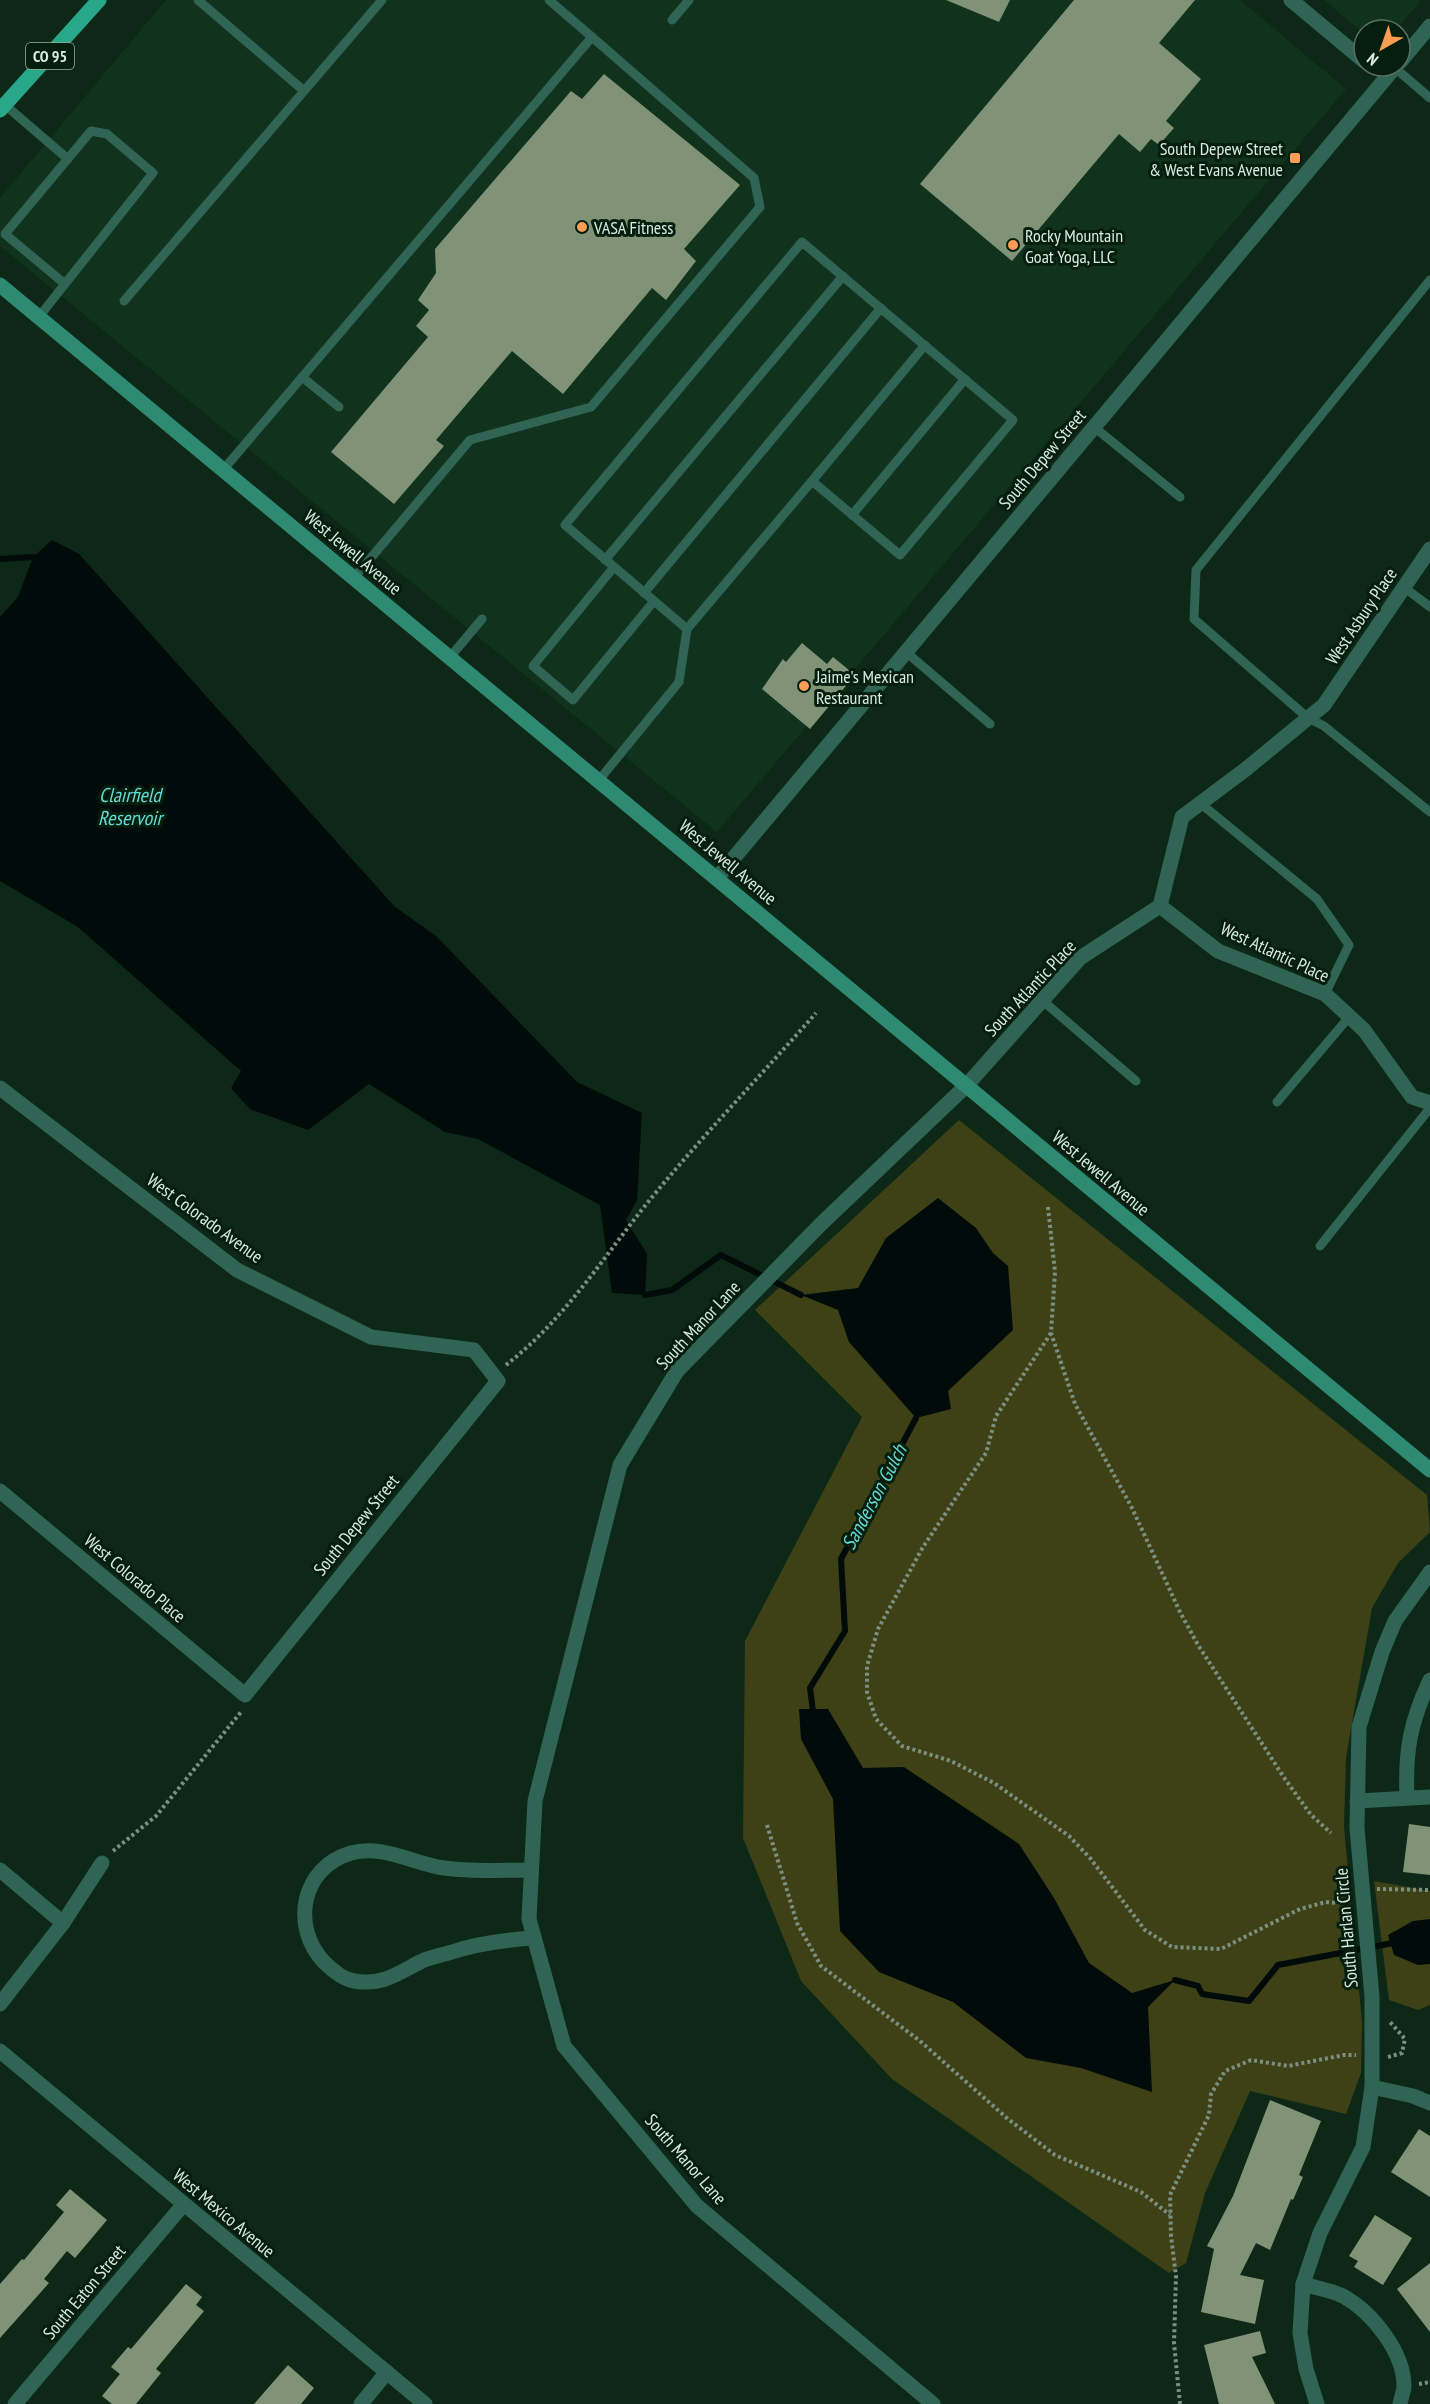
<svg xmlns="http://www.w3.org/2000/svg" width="1430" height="2404" viewBox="0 0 1430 2404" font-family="'PT Sans Narrow',sans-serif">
<rect width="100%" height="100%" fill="#0e2817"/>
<g fill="#11321d">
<polygon points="166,0 1240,0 1346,89 717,832 0,246 0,198"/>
<polygon points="1324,0 1421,0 1396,30 1364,30 1364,34"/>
</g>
<g fill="#3d4115">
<polygon points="959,1120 1427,1495 1430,1532 1398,1563 1372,1608 1346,1758 1344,1827 1362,2022 1361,2073 1346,2114 1250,2091 1205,2193 1186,2263 1169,2273 892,2079 801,1981 743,1838 745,1641 862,1417 755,1310"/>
<polygon points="1374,1881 1430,1891 1430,2005 1418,2010 1389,2000"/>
</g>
<g fill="#000b0a">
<polygon points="52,540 79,554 394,906 436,936 577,1082 642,1113 637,1200 626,1220 647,1254 645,1295 612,1293 600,1205 478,1139 445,1132 369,1084 308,1130 250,1109 231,1088 241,1071 78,927 0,881 0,617 18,597 33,557"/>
<polygon points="938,1198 976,1228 993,1253 1008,1266 1013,1330 948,1391 951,1409 916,1418 849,1342 838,1310 801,1295 858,1288 886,1238"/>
<polygon points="799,1709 828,1709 863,1768 904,1767 1019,1844 1054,1898 1089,1963 1132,1993 1175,1980 1148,2007 1152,2092 1081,2068 1026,2058 953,2002 879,1972 840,1931 833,1799 801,1739"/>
<polygon points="1430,1919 1430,1964 1418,1965 1394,1955 1388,1935 1413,1921"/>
</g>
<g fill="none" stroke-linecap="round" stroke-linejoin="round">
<g stroke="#000b0a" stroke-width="6">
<polyline points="0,559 33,557"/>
<polyline points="645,1295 672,1290 721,1255 801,1295"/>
<polyline points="813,1711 810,1688 845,1631 841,1559 916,1418"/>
<polyline points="1175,1980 1198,1986 1202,1994 1249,2001 1278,1965 1398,1942"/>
</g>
</g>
<g fill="#819377">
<polygon points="946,0 1010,0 999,22"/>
<polygon points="1074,0 1195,0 1159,43 1201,79 1166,121 1174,128 1159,145 1151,139 1140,152 1119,134 1012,261 920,184"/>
<polygon points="604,74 740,185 684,249 696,261 666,300 652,288 563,394 512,351 436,440 444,446 394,504 331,452 428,337 416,326 429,310 418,300 436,273 435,249 571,91 582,99"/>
<polygon points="802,643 827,664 833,657 855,675 810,729 762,689 783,659 786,662"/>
<polygon points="1409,1824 1430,1827 1430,1875 1403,1872"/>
<polygon points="1270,2100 1321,2121 1299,2175 1303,2177 1293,2200 1291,2199 1270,2250 1256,2243 1240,2275 1264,2280 1255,2324 1201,2312 1214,2249 1207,2246 1233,2196"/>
<polygon points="1419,2129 1430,2136 1430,2197 1391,2172"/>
<polygon points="70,2189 107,2220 75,2258 67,2251 44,2279 49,2283 0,2338 0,2284 22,2259 24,2260 64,2212 56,2205"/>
<polygon points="1375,2215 1412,2238 1383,2285 1354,2267 1358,2261 1349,2256"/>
<polygon points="1430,2263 1430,2332 1397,2289"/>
<polygon points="186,2284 202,2297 196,2305 204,2311 156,2369 161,2373 136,2404 112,2404 102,2396 120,2374 111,2367 128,2347 131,2349"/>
<polygon points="1260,2331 1266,2353 1252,2357 1275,2404 1219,2404 1204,2345"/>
<polygon points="288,2365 314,2388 301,2404 254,2404"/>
</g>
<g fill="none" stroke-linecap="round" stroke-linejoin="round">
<g stroke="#7c9082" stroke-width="4" stroke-dasharray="3 3" stroke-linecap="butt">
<polyline points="1048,1207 1055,1272 1051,1333 1075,1404 1132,1508 1180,1612 1198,1645 1285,1779 1311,1815 1331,1833"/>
<polyline points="1051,1333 996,1416 986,1453 923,1547 878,1629 867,1666 867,1692 876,1719 902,1746 951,1761 994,1783 1069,1836 1090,1858 1145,1930 1172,1947 1221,1949 1300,1909 1326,1902 1349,1904"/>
<path d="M506 1365C568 1317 609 1248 658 1190 709 1129 764 1072 816 1013"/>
<polyline points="767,1825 797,1923 821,1966 920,2041 1008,2119 1055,2155 1141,2192 1170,2215"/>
<polyline points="113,1851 156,1816 241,1712"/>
<polyline points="1377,1889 1430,1890"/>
<polyline points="1388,2057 1402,2053 1405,2039 1390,2022"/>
<polyline points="1419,2384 1430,2382"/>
<polyline points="1180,2404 1174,2343 1176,2276 1171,2236 1170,2195 1209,2115 1211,2094 1225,2071 1251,2060 1288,2066 1344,2055 1356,2055"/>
</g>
<g stroke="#306455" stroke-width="9">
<polyline points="198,0 303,90"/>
<polyline points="672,20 689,0"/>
<polyline points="1395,68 1430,98"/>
<polyline points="5,105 68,159"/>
<polyline points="1430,280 1196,570 1194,619 1308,718 1324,726 1430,812"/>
<polyline points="124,301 382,0"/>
<polyline points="39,317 53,299 153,173 107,134 91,131 5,234 65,284"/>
<polyline points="302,377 339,407"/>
<polyline points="1094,427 1180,497"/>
<polyline points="223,470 592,37 549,0"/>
<polyline points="812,481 925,345"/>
<polyline points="852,515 965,379"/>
<polyline points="605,560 843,276"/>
<polyline points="614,567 533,666 573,700 654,601"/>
<polyline points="354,578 470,440 591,407 760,207 754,178 592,37"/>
<polyline points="1405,588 1430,607"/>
<polyline points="644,593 881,308"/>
<polyline points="906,652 990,724"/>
<polyline points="450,657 482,619"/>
<polyline points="599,780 679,682 687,629 812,481 900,555 1013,420 802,242 565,525 687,629"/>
<polyline points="1200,803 1317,899 1349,945 1325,994"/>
<polyline points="1043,1001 1136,1081"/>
<polyline points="1277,1102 1349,1017"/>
<polyline points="1320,1246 1430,1108"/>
</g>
<g stroke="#306455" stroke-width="15">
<polyline points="1291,0 1364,61"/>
<polyline points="1400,62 1430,26"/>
<polyline points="1430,549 1324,705 1246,769 1182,817 1160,906 1218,951 1325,994 1364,1030 1412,1097 1430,1103"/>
<polyline points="717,878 1396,66"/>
<polyline points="0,1088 237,1270 371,1337 474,1350 498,1381 245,1695 0,1491"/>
<path d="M1407 1797C1405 1751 1410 1723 1430 1680"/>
<polyline points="1357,1801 1430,1797"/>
<polyline points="0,1870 63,1923"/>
<path d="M531 1870C503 1870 472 1872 444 1868 415 1864 381 1844 351 1853 302 1867 290 1926 324 1962 332 1970 342 1979 354 1981 383 1986 398 1973 422 1961 431 1957 442 1955 452 1952 479 1943 505 1940 533 1938"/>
<polyline points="0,2004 63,1923 102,1863"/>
<polyline points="0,2051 425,2404"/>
<polyline points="1372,2087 1413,2096 1430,2103"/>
<path d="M1303 2284C1316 2288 1331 2290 1343 2296 1372 2312 1404 2352 1404 2386 1404 2391 1401 2398 1400 2404"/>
<polyline points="15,2404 183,2205"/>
<polyline points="361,2404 387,2372"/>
<polyline points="933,2404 697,2206 564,2046 529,1919 535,1801 620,1465 677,1371 822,1223 966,1086 1080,958 1160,906"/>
<polyline points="1317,2404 1306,2369 1300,2333 1303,2284 1320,2233 1363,2147 1372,2087 1372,1997 1357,1828 1359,1727 1382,1652 1395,1621 1430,1572"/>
</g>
<polyline stroke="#2f8a73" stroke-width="15" points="0,285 1430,1470"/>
<polyline stroke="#28a789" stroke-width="15" points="0,110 99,0"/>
</g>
<g fill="#fc9d54" stroke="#051e0e" stroke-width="2">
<rect x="1289" y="152" width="12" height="12" rx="3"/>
<circle cx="582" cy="227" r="6"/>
<circle cx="1013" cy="245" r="6"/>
<circle cx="804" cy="686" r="6"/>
</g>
<g text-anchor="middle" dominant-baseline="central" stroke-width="6" stroke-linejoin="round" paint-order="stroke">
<rect fill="#051e0e" stroke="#9aada0" stroke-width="1.5" x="26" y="43" width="48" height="26" rx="4.5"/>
<g font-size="16" font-weight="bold" fill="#daeade">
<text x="50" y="56">CO 95</text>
</g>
<g font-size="18" fill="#daeade" stroke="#051e0e" text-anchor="start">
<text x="1283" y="148" text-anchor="end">South Depew Street<tspan x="1283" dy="21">&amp; West Evans Avenue</tspan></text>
<text x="594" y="227">VASA Fitness</text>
<text x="1025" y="235">Rocky Mountain<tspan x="1025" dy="21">Goat Yoga, LLC</tspan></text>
<text x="816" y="676">Jaime's Mexican<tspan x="816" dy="21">Restaurant</tspan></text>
</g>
<g font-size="18" fill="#daeade" stroke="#051e0e">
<text transform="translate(1042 459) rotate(-50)">South Depew Street</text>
<text transform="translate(353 552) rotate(40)">West Jewell Avenue</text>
<text transform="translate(1361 616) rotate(-56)">West Asbury Place</text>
<text transform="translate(728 862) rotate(40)">West Jewell Avenue</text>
<text transform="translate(1275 952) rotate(25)">West Atlantic Place</text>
<text transform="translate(1030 988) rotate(-47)">South Atlantic Place</text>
<text transform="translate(1101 1173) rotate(40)">West Jewell Avenue</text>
<text transform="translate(205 1218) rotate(36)">West Colorado Avenue</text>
<text transform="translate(698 1325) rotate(-47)">South Manor Lane</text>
<text transform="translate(356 1525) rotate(-51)">South Depew Street</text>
<text transform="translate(135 1578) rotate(40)">West Colorado Place</text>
<text transform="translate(1346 1928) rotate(-95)">South Harlan Circle</text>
<text transform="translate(686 2159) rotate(49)">South Manor Lane</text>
<text transform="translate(224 2213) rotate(40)">West Mexico Avenue</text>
<text transform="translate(84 2292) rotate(-50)">South Eaton Street</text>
</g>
<g font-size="20" font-style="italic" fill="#63dad5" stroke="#051e0e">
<text x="130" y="795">Clairfield<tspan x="130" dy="23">Reservoir</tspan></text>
<text transform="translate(874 1497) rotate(-62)">Sanderson Gulch</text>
</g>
</g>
<g transform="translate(1382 48) rotate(220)"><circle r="28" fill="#051e0e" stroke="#5a7061" stroke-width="1.5"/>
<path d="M0-4.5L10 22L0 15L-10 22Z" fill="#fc9d54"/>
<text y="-9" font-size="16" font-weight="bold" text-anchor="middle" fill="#daeade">N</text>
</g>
</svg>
